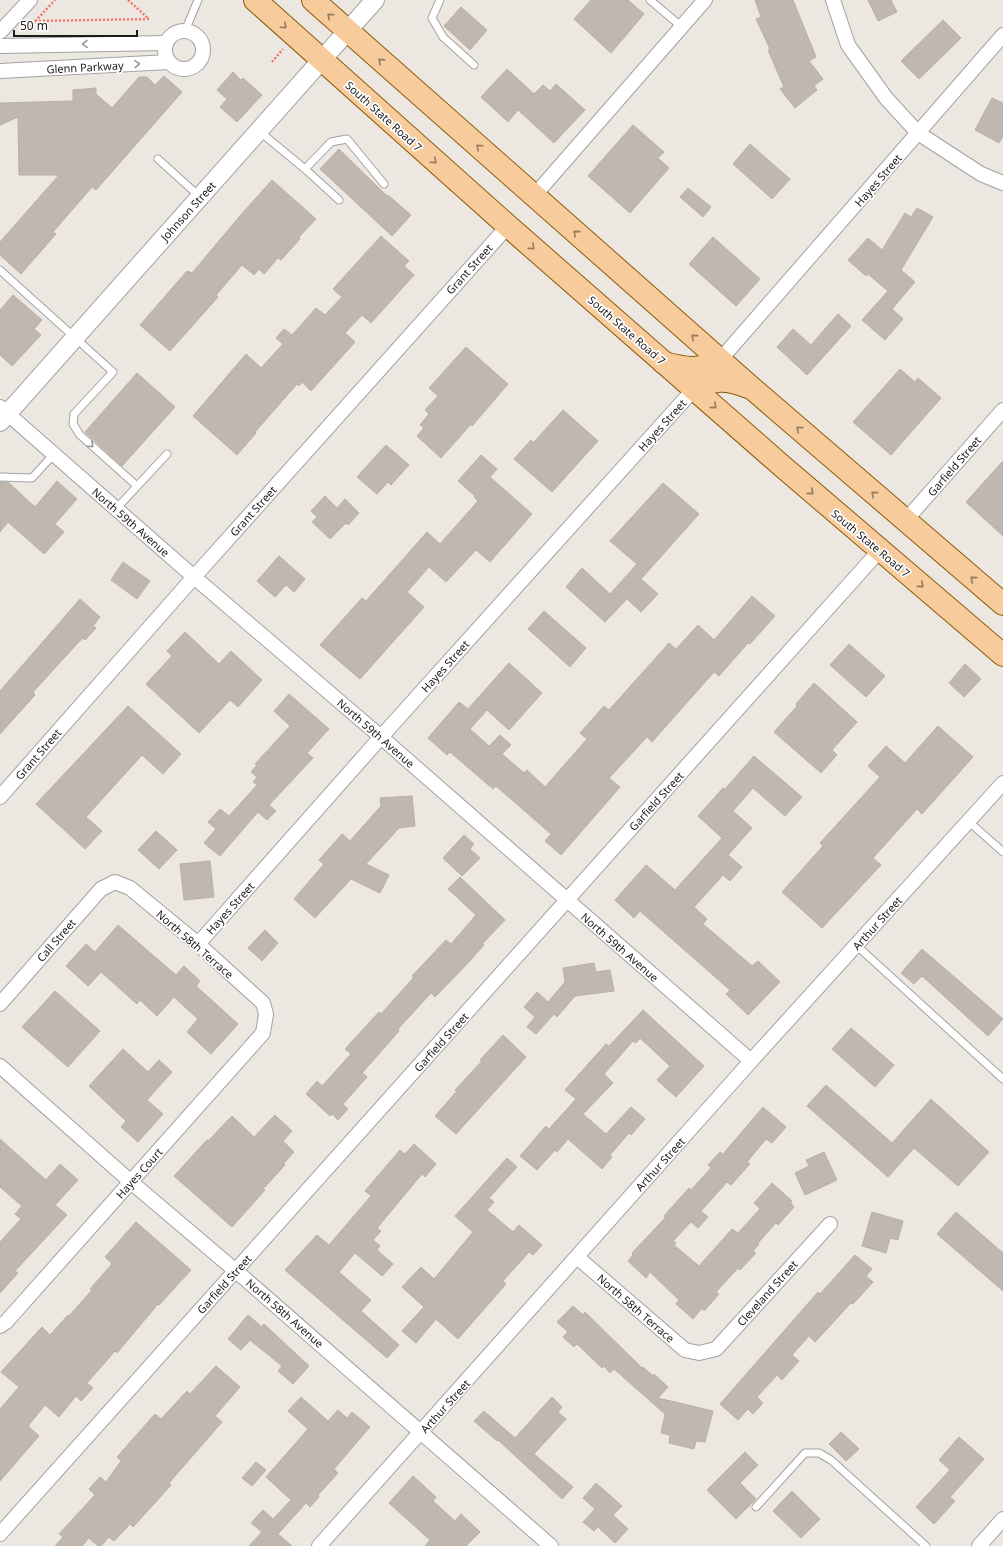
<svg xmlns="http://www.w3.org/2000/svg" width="1003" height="1546" viewBox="0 0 1003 1546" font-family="'Noto Sans',sans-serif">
<rect width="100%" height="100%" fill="#ece8e1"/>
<g fill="#c0b7b1" stroke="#bdaea4">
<polygon points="591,0 628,0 644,14 611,53 574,19"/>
<polygon points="755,0 793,0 816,57 809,61 823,79 814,86 817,90 795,108 780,89 784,87 768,50 770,49 756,19 761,17"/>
<polygon points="868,0 891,0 897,12 878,21"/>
<polygon points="461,7 487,30 470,50 444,26"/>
<polygon points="943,20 961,38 919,79 901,61"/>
<polygon points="507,69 534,94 543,85 550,91 556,84 585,110 554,143 518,110 508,122 481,97"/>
<polygon points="233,72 241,80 243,78 262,95 237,122 220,107 227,99 217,90"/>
<polygon points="164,76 182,92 96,190 92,187 53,232 56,234 21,274 0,255 0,242 59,175 19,175 18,117 0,125 0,103 73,101 73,90 96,88 96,94 112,108 139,77 147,77 155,85"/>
<polygon points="992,98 1003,103 1003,136 999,143 975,130"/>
<polygon points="633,125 664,152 658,158 669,168 630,213 588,176"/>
<polygon points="750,144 790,179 772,199 733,164"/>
<polygon points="339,149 387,196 388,195 411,215 392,236 320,169"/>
<polygon points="272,180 316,219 299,237 300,239 281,260 278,258 264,274 259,269 254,275 242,265 216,295 218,297 170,351 140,325 187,271 192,273 239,217"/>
<polygon points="688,188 711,207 703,217 680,197"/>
<polygon points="917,208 933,217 901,270 915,282 892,309 903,319 885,340 862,320 888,291 868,274 866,276 848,260 868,238 882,250 905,213 911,217"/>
<polygon points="381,236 409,261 404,266 414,275 371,323 362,315 345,333 355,342 311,391 302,382 299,386 297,384 255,432 256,433 237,455 193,416 246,354 261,368 283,344 276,338 284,329 292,335 316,308 325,315 342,297 333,289"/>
<polygon points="713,237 760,279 736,306 689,264"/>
<polygon points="13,295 42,320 34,329 41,335 12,366 0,355 0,310"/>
<polygon points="838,314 851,326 807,375 777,347 793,329 811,345"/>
<polygon points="466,347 508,384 472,426 471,424 441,458 417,436 424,428 420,425 429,414 425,410 438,396 429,388"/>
<polygon points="900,369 915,382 918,378 941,398 891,455 853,422"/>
<polygon points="137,373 175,407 122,466 85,432"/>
<polygon points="563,410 598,441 552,492 514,459 531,440 533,443"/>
<polygon points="386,445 409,465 391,485 388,482 377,494 357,477"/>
<polygon points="481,455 497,469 490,477 532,514 490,562 476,550 446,582 429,567 407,592 424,607 360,679 320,645 362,598 366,601 427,532 440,544 478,501 474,497 475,496 458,481"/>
<polygon points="1003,461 1003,536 966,502"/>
<polygon points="57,481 77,499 55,524 64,532 44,554 8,522 0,532 0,482 8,482 35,507"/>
<polygon points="663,483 699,514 641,579 658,594 641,612 627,599 605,622 566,587 582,568 610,594 637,564 610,541"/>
<polygon points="325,496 337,508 345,499 359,513 348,525 346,523 330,539 312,522 317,517 311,511"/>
<polygon points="279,556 305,579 294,592 286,585 275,597 257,581"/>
<polygon points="123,562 150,581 137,599 111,580"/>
<polygon points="752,596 775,616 750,644 748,643 719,676 714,672 652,742 647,737 609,778 620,787 561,855 545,841 551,834 496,786 493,789 450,752 447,755 428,738 459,702 468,709 509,663 542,693 509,730 487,710 470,729 489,746 500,735 511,745 502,754 524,773 527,770 545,787 587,739 580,733 604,706 609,710 669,643 676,649 698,625 714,640"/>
<polygon points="80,599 100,617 93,626 96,628 85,640 83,638 75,646 33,692 35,695 0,734 0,691"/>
<polygon points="544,611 586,648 570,667 528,629"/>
<polygon points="185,632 219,664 231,651 262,680 238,707 230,700 199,733 146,684 172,656 167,651"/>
<polygon points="849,644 885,676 866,697 830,665"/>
<polygon points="965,664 981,679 964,697 949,683"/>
<polygon points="814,683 857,722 832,750 837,755 821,773 774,732 797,706 796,704"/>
<polygon points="289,694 329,729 307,753 313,758 269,805 276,811 267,820 258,812 220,856 204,843 216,829 208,822 220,809 229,816 257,785 253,782 257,777 251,772 257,765 255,764 290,726 274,711"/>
<polygon points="128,706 181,754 163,774 142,755 86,817 102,831 85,849 36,804"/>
<polygon points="938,726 973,757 922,814 917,809 873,858 881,865 822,928 782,892 823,846 820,843 880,777 868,766 886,746 905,763"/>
<polygon points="754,756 802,797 785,816 753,788 733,811 752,828 728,855 742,867 730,881 723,875 694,907 707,919 703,924 752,966 758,961 780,982 748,1015 726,994 730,990 640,911 634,918 615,900 646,865 675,890 722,838 698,816 723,788 725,789"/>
<polygon points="412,796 415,826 399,828 366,864 389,875 380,893 351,879 315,918 294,899 324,864 319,860 342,834 350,841 381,806 380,798"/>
<polygon points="156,831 177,850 159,869 138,850"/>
<polygon points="464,835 474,844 470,849 480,858 462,876 443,858"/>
<polygon points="210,861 214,897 184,900 180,864"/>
<polygon points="460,877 505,920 482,944 484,945 468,963 435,997 431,993 398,1029 399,1031 362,1073 367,1077 343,1104 348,1109 338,1120 332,1114 330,1116 306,1094 317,1081 322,1086 351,1054 345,1049 379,1012 381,1014 414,977 412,976 446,940 451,944 476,915 448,889"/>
<polygon points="118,925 176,975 184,966 200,981 196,986 238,1024 211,1054 187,1032 198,1019 174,997 157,1016 140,1000 137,1004 101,972 88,986 66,966 86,944 95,952"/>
<polygon points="265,930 278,943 262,961 248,948"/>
<polygon points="922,949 1003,1019 988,1036 922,976 914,984 901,973"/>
<polygon points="594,963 596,972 610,970 614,991 575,996 557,1017 554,1014 536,1034 527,1027 535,1017 524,1007 537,992 548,1002 565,982 563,968"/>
<polygon points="55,991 100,1031 68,1067 22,1027"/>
<polygon points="643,1010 704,1066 676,1097 657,1080 670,1066 640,1038 636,1043 633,1041 604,1074 613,1083 583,1114 606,1134 631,1107 645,1119 631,1135 629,1133 610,1155 612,1157 602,1169 568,1139 557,1152 555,1150 537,1170 520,1156 546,1126 549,1129 576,1099 565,1090 606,1044 609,1046"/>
<polygon points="851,1028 894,1065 875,1087 832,1049"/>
<polygon points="503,1035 526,1057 456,1134 435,1116 457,1091 455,1090 482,1061 480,1060"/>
<polygon points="123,1049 148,1072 159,1060 172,1072 147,1100 163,1114 138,1142 121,1127 126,1121 89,1086"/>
<polygon points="826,1085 892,1143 931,1099 989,1152 958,1186 914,1148 888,1177 807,1106"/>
<polygon points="763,1107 786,1127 772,1143 766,1139 747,1162 750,1164 731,1185 727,1182 701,1211 708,1217 698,1228 691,1222 673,1241 676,1243 674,1245 699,1266 732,1229 738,1233 760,1209 754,1203 772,1183 792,1201 790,1202 794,1207 778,1225 776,1223 758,1243 759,1244 753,1251 756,1253 740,1270 738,1268 716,1292 719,1294 704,1311 702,1308 693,1319 676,1304 679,1300 650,1272 646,1278 628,1261 633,1255 632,1253 666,1217 664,1216 689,1188 691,1190 711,1168 708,1165 720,1152 723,1154"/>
<polygon points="275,1115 292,1131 283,1141 294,1152 283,1164 285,1165 263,1189 265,1190 232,1227 174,1176 207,1140 208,1141 232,1116 254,1137"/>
<polygon points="0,1139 46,1180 60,1164 78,1180 55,1205 67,1215 15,1271 18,1273 0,1293 0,1242 21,1219 15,1214 22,1206 0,1187"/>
<polygon points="414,1144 436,1164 425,1177 422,1174 377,1228 381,1231 373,1240 380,1246 377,1250 393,1264 382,1276 355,1253 339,1272 371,1300 361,1311 399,1345 387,1358 285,1270 317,1235 329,1245 371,1196 365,1191 400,1150 405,1154"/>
<polygon points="824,1152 837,1180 805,1195 795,1173 809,1166 806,1160"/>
<polygon points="507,1158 517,1167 489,1198 494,1202 487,1210 513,1232 519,1225 542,1245 533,1255 529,1252 503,1281 506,1284 458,1339 436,1319 416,1343 402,1331 424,1307 402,1287 421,1267 434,1279 473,1232 455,1216"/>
<polygon points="872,1212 903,1221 898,1240 890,1238 886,1253 862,1246"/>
<polygon points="956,1212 1003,1253 1003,1291 937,1234"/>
<polygon points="136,1222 191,1270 159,1305 158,1304 117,1353 115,1351 87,1383 93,1388 81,1401 76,1396 59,1417 45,1405 28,1426 39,1436 0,1481 0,1409 19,1387 1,1372 42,1327 50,1335 68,1315 69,1316 92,1290 90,1289 112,1264 105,1257"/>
<polygon points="855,1255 872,1269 866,1276 873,1282 853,1304 851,1303 815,1342 809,1336 792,1355 799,1361 782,1380 777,1375 757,1397 763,1403 753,1414 748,1409 738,1420 720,1404 818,1292 820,1294"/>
<polygon points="573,1306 583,1315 585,1312 642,1368 643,1367 653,1376 654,1374 668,1387 658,1398 713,1411 705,1442 696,1441 694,1449 669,1443 670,1435 661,1433 665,1414 614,1369 610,1373 604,1366 602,1368 577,1344 574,1347 563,1337 568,1332 557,1322"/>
<polygon points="248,1315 262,1327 264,1324 309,1366 293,1384 278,1371 282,1366 250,1340 241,1350 228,1339"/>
<polygon points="216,1366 240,1387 215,1416 222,1422 169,1483 171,1485 154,1504 133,1527 130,1524 114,1541 109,1537 101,1546 98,1546 89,1538 82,1546 55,1546 63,1537 59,1534 95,1495 89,1489 100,1477 106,1482 121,1461 117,1457 155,1414 161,1419 187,1391 190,1394"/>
<polygon points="301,1397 328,1421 338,1410 347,1418 352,1412 370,1427 334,1469 338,1473 318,1495 319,1497 310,1507 306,1503 278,1534 292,1546 249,1546 262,1532 251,1523 263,1510 273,1519 291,1500 266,1477 308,1429 288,1411"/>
<polygon points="552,1397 562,1407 558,1412 566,1419 534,1454 573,1487 562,1499 498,1440 497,1441 474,1421 484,1411 515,1438"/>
<polygon points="841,1432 859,1449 846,1461 829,1444"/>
<polygon points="959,1437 984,1459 950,1497 955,1501 934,1524 916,1507 950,1470 939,1460"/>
<polygon points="745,1452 758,1465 740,1483 756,1499 736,1519 707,1490"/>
<polygon points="256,1462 266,1470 252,1486 242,1478"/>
<polygon points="413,1476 436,1497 433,1501 455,1521 461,1514 480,1532 466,1546 425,1546 430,1540 389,1503"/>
<polygon points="596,1483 622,1506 613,1515 628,1529 615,1543 598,1527 594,1531 583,1522 595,1509 583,1498"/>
<polygon points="792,1491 820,1519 801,1538 773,1511"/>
</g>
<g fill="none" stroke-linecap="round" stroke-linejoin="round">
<g stroke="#a2a2a2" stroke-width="9">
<g id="service">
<polyline points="440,0 432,18 443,37 474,65"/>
<polyline points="650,0 682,27"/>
<polyline points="185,31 198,0"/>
<polyline points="259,131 305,169 331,142 347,139 384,184"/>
<polyline points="158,159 199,196"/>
<polyline points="305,169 339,200"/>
<polyline points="0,270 113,372 74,414 73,424 80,435 137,486"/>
<polyline points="0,477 32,478 54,454"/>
<polyline points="116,509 167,454"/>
<polyline points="968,821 1003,852"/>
<polyline points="856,945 1003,1079"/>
<polyline points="756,1507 805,1453 819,1453 831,1460 926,1546"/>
</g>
</g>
<g stroke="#a2a2a2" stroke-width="16">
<g id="minor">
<polyline points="833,0 848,45 886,98 918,133 981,174 1003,183"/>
<circle cx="184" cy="50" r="19"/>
<polyline points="0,32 30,0"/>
<polyline points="0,46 166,43"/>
<polyline points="0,71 169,62"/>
<polyline points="534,196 705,0"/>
<polyline points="720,360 1003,35"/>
<polyline points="0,407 194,577 381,737 751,1061"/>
<polyline points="905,521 1003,410"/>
<polyline points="0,797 194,577 508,226"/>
<polyline points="198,944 381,737 694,389"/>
<polyline points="0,1004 101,889 115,882 130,888 198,944 263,1003 266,1014 263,1033 6,1322 0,1326"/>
<polyline points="0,1066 131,1182 236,1271 551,1546"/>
<polyline points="577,1257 685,1350 699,1353 716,1349 830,1224"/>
<polyline points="0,1534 880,550"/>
<polyline points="319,1546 751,1061 1003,783"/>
<polyline points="979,1546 1003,1519"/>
</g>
</g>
<g stroke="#a2a2a2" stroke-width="20">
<polyline id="tertiary" points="0,422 375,0"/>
</g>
<g stroke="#8c5906" stroke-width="24">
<g id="primary">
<polyline points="255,0 508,226 782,466 1003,655"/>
<polyline points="313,0 754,390 1003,604"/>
<path d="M664 363C687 369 698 371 720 360"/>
<path d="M694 389C716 378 726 379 748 387"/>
</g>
</g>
<g stroke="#f3736b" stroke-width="2.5" stroke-dasharray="2 2" stroke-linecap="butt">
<polyline points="128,0 149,19"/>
<polyline points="35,21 149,19"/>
<polyline points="27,30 55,0"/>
<polyline points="272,62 283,49"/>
</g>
<use href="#service" stroke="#fff" stroke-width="7"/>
<use href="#minor" stroke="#fff" stroke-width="14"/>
<use href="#tertiary" stroke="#fff" stroke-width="18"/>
<use href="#primary" stroke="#f7cb9b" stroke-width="22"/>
</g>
<defs><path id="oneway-chevron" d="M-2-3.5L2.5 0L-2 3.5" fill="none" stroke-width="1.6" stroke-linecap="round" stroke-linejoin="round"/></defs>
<g stroke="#947c61">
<use href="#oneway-chevron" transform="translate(330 16) rotate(-139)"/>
<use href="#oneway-chevron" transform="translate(284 26) rotate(42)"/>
<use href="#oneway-chevron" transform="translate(381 61) rotate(-138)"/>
<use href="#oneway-chevron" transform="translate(479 147) rotate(-138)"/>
<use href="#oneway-chevron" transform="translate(434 161) rotate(42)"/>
<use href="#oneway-chevron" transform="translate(576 233) rotate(-139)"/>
<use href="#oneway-chevron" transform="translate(532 247) rotate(41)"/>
<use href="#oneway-chevron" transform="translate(694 337) rotate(-139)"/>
<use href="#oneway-chevron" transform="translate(714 406) rotate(41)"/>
<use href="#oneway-chevron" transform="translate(799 429) rotate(-139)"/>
<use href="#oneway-chevron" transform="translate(811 492) rotate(41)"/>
<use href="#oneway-chevron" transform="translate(874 494) rotate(-139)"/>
<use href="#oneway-chevron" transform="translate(973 579) rotate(-140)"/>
<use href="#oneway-chevron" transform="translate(921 585) rotate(40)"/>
</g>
<g stroke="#989898">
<use href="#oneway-chevron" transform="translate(85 44) rotate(179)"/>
<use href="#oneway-chevron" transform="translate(137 64) rotate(-3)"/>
<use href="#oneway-chevron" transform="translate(91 445) rotate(42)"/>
</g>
<g text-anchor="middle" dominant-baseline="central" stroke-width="3.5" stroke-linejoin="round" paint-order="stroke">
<g font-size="11" fill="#1b1b1b" stroke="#fff">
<text transform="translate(85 67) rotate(-3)">Glenn Parkway</text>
<text transform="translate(384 116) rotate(42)">South State Road 7</text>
<text transform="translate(878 180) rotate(-49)">Hayes Street</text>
<text transform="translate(188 211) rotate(-48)">Johnson Street</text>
<text transform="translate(469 269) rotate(-48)">Grant Street</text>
<text transform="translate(627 330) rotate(41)">South State Road 7</text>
<text transform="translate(662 425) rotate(-48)">Hayes Street</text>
<text transform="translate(954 466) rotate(-49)">Garfield Street</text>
<text transform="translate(253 511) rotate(-48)">Grant Street</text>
<text transform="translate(131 522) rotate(41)">North 59th Avenue</text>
<text transform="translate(871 543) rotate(40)">South State Road 7</text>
<text transform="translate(445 666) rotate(-48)">Hayes Street</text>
<text transform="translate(376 733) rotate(41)">North 59th Avenue</text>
<text transform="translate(38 754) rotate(-49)">Grant Street</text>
<text transform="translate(656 801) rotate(-48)">Garfield Street</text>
<text transform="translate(230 908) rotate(-48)">Hayes Street</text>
<text transform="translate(877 923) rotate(-48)">Arthur Street</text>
<text transform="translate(56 940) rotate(-49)">Call Street</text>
<text transform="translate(195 944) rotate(41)">North 58th Terrace</text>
<text transform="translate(620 947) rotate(41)">North 59th Avenue</text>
<text transform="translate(441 1042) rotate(-48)">Garfield Street</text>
<text transform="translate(660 1164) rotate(-48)">Arthur Street</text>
<text transform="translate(139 1173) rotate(-48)">Hayes Court</text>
<text transform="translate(224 1284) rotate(-48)">Garfield Street</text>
<text transform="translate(767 1293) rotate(-48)">Cleveland Street</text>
<text transform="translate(636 1308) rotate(41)">North 58th Terrace</text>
<text transform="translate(285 1313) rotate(41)">North 58th Avenue</text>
<text transform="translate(445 1406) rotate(-48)">Arthur Street</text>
</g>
</g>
<path d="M14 30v6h123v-6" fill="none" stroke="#1b1b1b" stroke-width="2"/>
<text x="20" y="30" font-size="12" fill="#1b1b1b" stroke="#ffffff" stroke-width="3" paint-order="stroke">50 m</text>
</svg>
